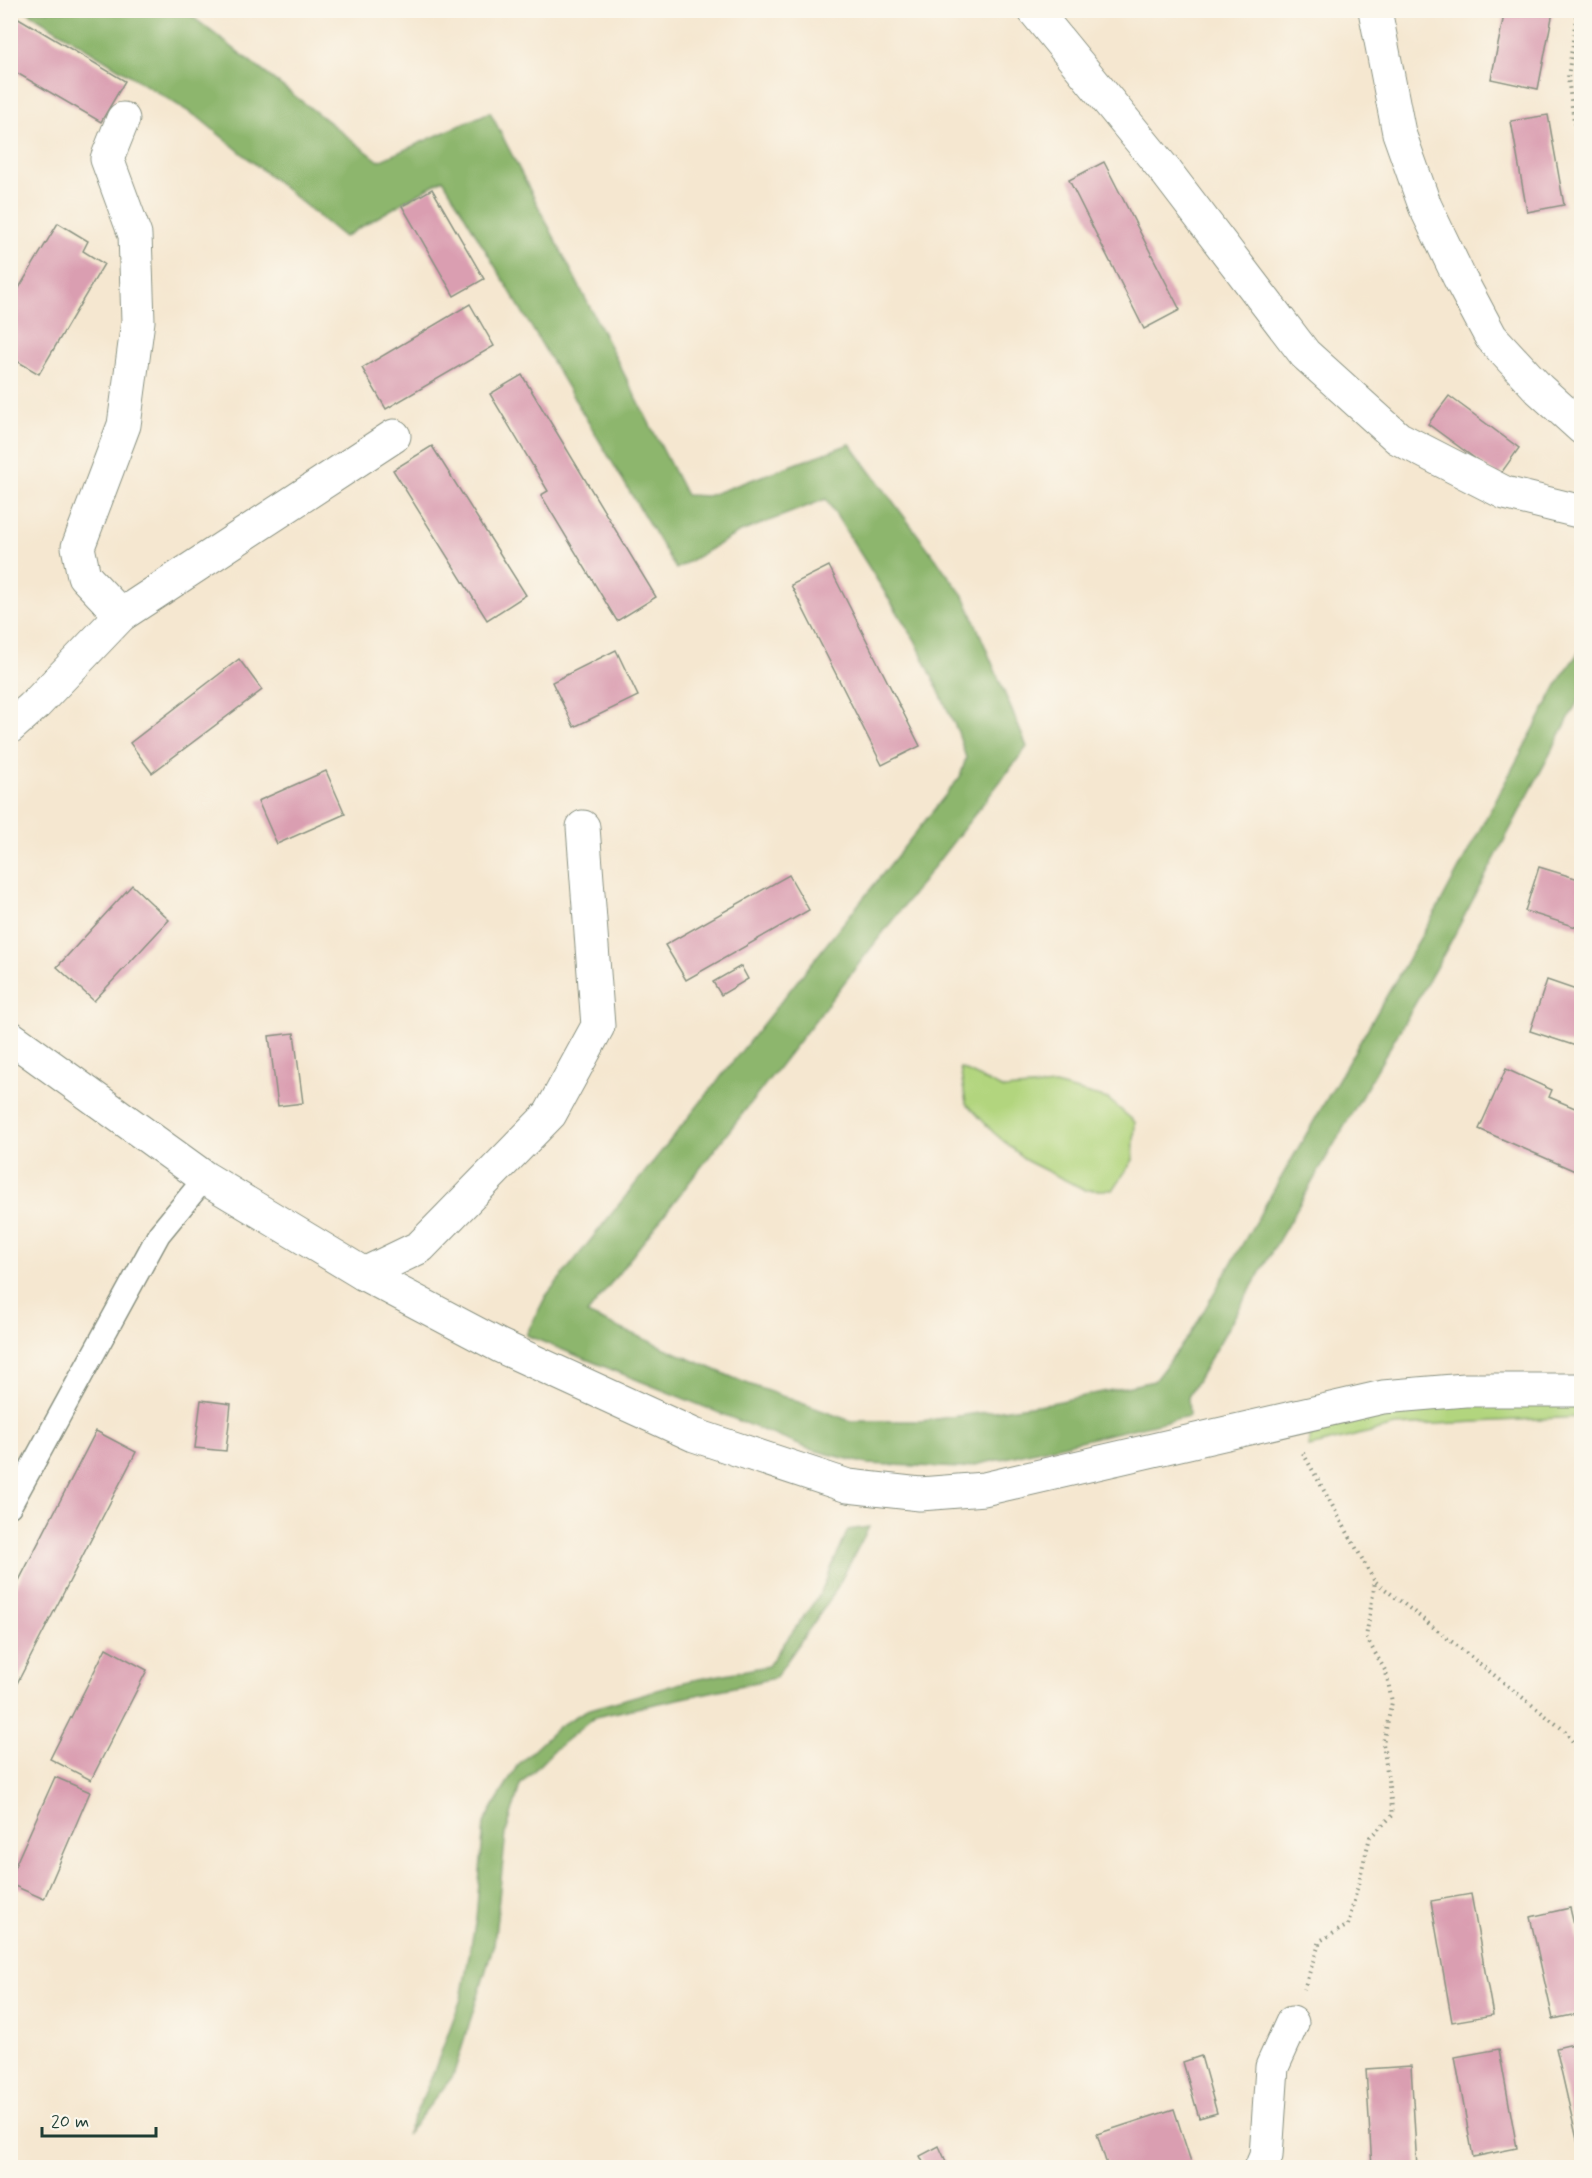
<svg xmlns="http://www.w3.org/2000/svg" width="1592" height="2178" viewBox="0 0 1592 2178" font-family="Mynerve,sans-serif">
<rect width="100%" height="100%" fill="#fbf7ec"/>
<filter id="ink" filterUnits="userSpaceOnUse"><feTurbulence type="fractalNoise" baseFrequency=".0167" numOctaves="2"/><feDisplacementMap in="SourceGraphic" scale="12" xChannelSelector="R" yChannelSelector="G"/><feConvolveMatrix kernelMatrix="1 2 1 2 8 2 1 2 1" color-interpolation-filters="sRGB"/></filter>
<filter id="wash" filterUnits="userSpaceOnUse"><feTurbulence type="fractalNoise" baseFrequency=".008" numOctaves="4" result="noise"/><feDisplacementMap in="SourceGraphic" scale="24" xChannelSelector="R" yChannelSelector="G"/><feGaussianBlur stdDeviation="1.35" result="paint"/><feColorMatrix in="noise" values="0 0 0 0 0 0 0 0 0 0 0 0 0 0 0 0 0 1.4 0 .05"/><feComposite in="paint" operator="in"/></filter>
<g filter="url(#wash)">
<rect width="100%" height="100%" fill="#f5e7d0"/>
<g fill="#b2d57e" stroke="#688959" stroke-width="1.5">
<polygon points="960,1068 1004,1089 1055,1085 1108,1099 1135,1122 1133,1160 1113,1190 1085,1190 1027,1161 993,1132 966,1103"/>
<polygon points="1492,1403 1581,1405 1581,1417 1395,1426 1309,1447 1309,1427 1365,1413"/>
</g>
<g fill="#8db66d" stroke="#567a50" stroke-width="1.5">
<polygon points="26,11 185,11 379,161 490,112 686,495 707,496 850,444 965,598 1027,747 587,1314 743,1382 851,1421 922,1421 1051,1403 1154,1381 1191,1333 1221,1281 1440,904 1562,676 1581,649 1581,695 1449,945 1188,1397 1189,1416 962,1468 867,1464 809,1449 526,1335 546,1296 960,777 966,758 958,732 915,640 826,499 738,533 676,569 443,179 344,237 199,118"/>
<polygon points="869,1527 833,1595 775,1678 595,1717 554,1750 520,1785 506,1833 494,1944 453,2076 406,2135 433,2074 461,1999 476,1919 484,1823 517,1766 559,1726 587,1710 688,1681 768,1666 820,1594 848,1530"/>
</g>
<g id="blocks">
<g fill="#da9eb1">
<polygon points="1505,10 1553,12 1538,89 1491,79"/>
<polygon points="10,13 125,81 101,122 10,69"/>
<polygon points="1548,115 1564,205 1527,212 1511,121"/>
<polygon points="1104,162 1180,310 1144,329 1069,180"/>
<polygon points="432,189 484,279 454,296 402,206"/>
<polygon points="58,223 88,241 83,251 104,264 39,374 10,357 10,303"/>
<polygon points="470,304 494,346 386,409 362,368"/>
<polygon points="522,375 656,597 617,621 541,495 548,491 490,394"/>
<polygon points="1449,396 1519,448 1499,476 1428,424"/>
<polygon points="432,446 526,595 487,620 393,470"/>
<polygon points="829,566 920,746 882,765 791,585"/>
<polygon points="616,650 638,696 574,727 552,682"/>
<polygon points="239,659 262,690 152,773 130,743"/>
<polygon points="326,771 345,814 277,844 258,801"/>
<polygon points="1539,867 1582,880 1582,929 1525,911"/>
<polygon points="789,875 809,910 686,980 665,945"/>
<polygon points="132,885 169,920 94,1001 57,967"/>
<polygon points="741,966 748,979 721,995 713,982"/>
<polygon points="1547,980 1582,992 1582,1048 1530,1031"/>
<polygon points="294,1033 303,1103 278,1106 269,1036"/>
<polygon points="1506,1069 1552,1090 1549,1097 1582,1111 1582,1174 1479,1129"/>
<polygon points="201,1400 231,1404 226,1451 195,1448"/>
<polygon points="96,1431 136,1452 10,1697 10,1598"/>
<polygon points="106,1648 147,1670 91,1780 50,1759"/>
<polygon points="55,1777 90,1792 44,1899 10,1884 10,1877"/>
<polygon points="1471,1894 1493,2015 1452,2022 1431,1901"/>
<polygon points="1570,1908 1582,1959 1582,2013 1553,2019 1530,1917"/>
<polygon points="1582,2042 1582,2157 1581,2157 1556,2048"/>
<polygon points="1499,2049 1517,2148 1473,2157 1455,2057"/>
<polygon points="1201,2056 1217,2113 1199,2118 1183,2062"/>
<polygon points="1411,2066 1417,2168 1372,2168 1366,2069"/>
<polygon points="1174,2109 1193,2168 1108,2168 1097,2134"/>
<polygon points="939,2146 949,2168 926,2168 920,2156"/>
</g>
</g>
</g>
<g filter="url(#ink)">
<use href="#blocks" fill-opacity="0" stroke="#8a9282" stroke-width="1.5"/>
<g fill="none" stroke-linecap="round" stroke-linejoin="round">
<g stroke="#8a9282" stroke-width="25">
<polyline id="lane" points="10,1506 159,1234 205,1178"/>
</g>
<g stroke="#8a9282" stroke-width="35">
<g id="street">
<polyline points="1034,10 1167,173 1305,354 1398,438 1505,493 1582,512"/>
<polyline points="1375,10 1399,133 1425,206 1459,277 1491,337 1539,389 1582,428"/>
<polyline points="121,615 84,576 78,547 124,425 138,321 135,235 107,159 123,119"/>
<polyline points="10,727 36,704 121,615 394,436"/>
<polyline points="364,1274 420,1247 550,1114 598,1026 583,827"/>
<polyline points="1261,2168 1266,2156 1272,2067 1292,2023"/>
</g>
</g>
<g stroke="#8a9282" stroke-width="35">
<polyline id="secondary" points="10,1037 205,1178 364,1274 500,1346 694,1435 848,1486 920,1494 984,1489 1383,1397 1465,1390 1582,1390"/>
</g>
<g stroke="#8a9282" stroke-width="4" stroke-dasharray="1.5 4.5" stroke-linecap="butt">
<polyline points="1577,10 1568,78 1582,178"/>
<polyline points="1303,1453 1375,1582 1366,1637 1386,1672 1392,1702 1383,1743 1393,1815 1370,1837 1348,1925 1320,1941 1304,1989"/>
<polyline points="1376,1582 1565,1731 1582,1754"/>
</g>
<use href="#lane" stroke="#fff" stroke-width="22"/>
<use href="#street" stroke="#fff" stroke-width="33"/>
<use href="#secondary" stroke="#fff" stroke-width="33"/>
</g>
</g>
<rect width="1592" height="2178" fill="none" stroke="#fbf7ec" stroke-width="36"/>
<path d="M42 2127v9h114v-9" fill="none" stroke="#1f3d34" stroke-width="3"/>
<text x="51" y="2127" font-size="18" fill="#1f3d34" stroke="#fbf7ec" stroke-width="4.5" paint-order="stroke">20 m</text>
</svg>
